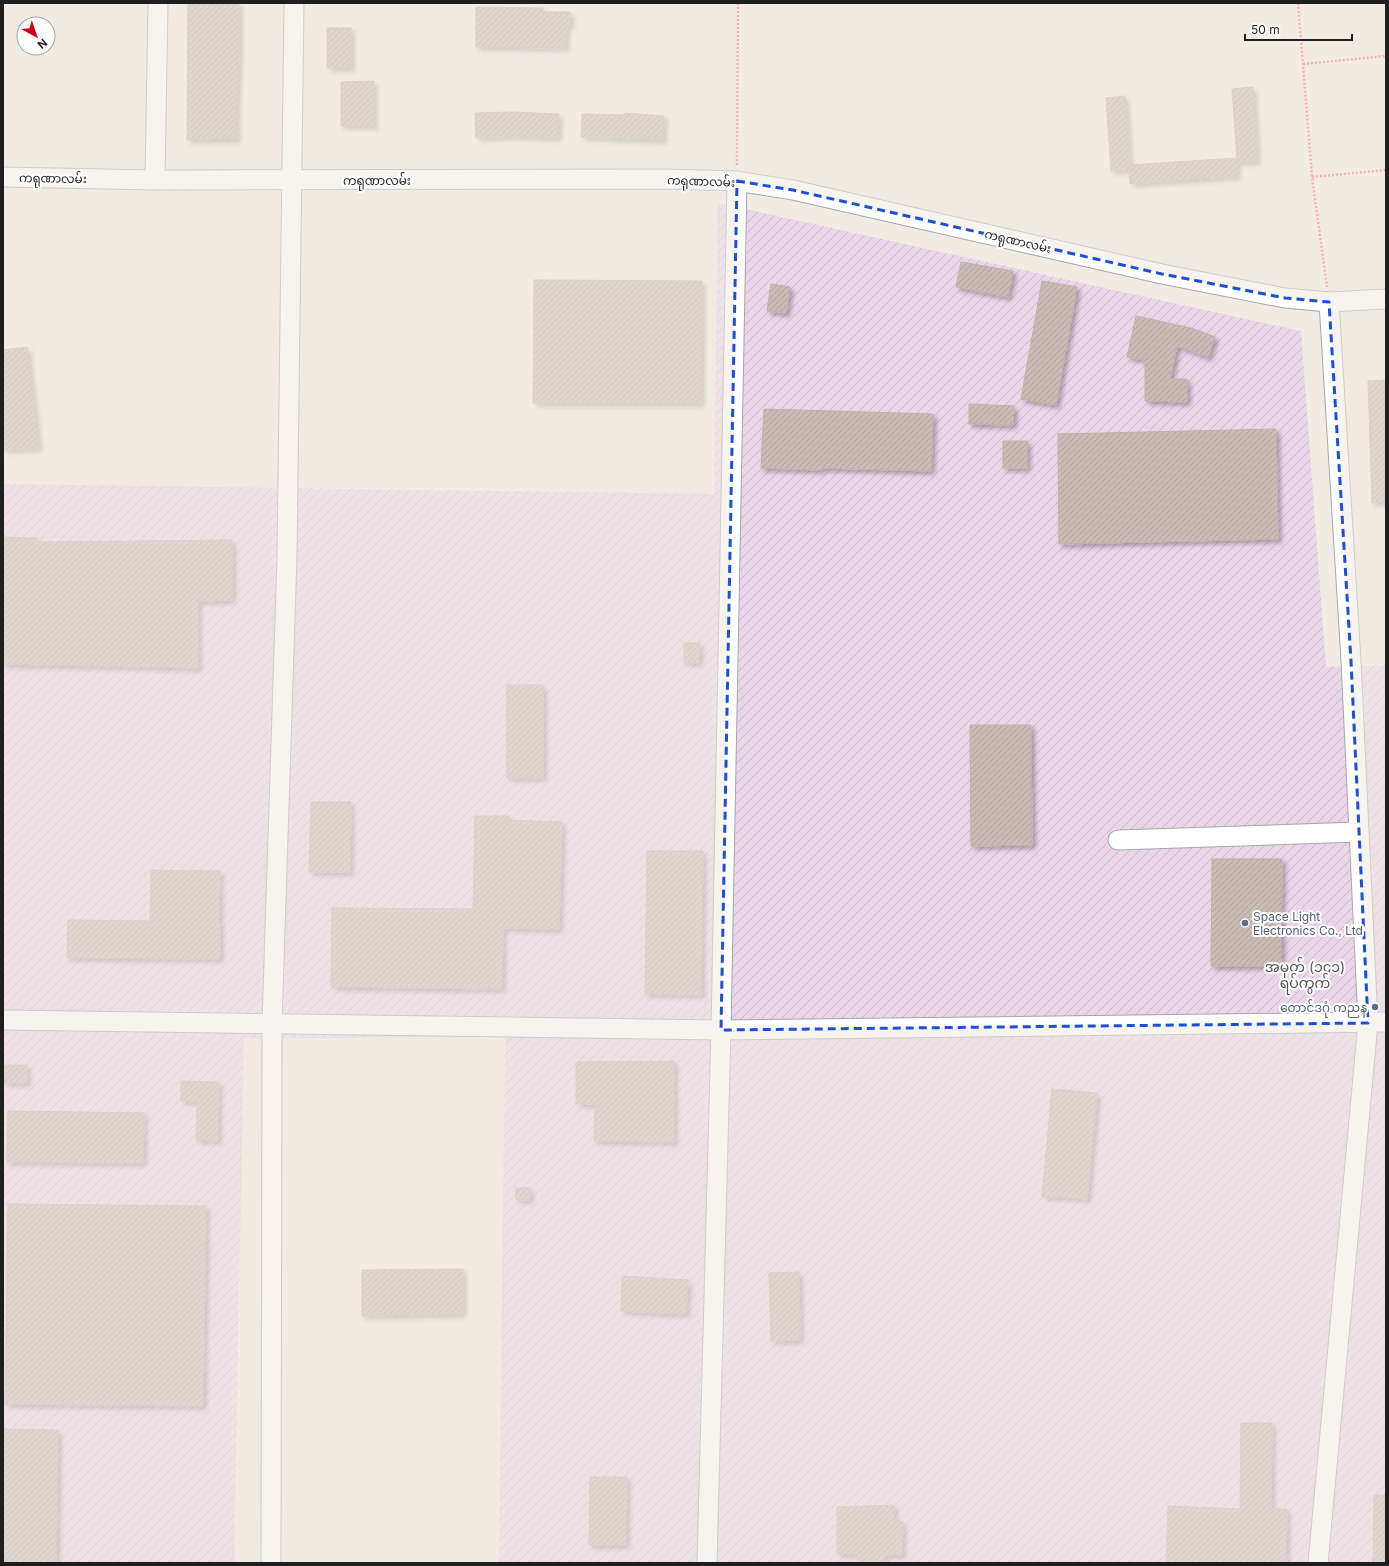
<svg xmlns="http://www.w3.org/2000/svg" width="1389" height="1566" viewBox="0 0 1389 1566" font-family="Inter,'Noto Sans Myanmar',sans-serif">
<defs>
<pattern id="industrial-furrows" width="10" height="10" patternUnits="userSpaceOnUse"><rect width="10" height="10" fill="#ead6e9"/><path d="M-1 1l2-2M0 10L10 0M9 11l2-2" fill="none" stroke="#c8b7c7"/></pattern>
<pattern id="building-hatch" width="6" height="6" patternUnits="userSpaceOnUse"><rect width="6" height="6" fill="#c9bcb7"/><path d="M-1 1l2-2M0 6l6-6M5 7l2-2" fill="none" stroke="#aca19d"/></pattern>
<filter id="shadow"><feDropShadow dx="3.5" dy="3.5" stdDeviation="2" flood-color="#0004"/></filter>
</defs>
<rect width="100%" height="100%" fill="#f1ebe4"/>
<polygon fill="url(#industrial-furrows)" points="718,203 1301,331 1326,667 1386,665 1386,1563 499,1563 505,1036 244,1039 234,1563 3,1563 3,484 714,494"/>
<g fill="url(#building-hatch)" stroke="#c4afa5" filter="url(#shadow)">
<polygon points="188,3 239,3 239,54 236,119 237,139 187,140"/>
<polygon points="476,7 543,8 543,12 571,12 570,25 567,26 565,48 476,47"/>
<rect x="327" y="28" width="24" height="40"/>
<polygon points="374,81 374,126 341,126 341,82"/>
<polygon points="1253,87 1257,161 1237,162 1237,176 1130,184 1129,165 1237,158 1232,89"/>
<polygon points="1125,96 1130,169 1111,171 1106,98"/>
<polygon points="513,112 559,114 558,138 515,136 476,138 475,113"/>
<polygon points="625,113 664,116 663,140 581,137 582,114 625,115"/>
<polygon points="961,262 1013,271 1008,297 956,287"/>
<polygon points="534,280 702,281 701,403 533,403"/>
<polygon points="1042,281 1077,287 1056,405 1021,399"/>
<polygon points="771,284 790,287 786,313 767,311"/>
<polygon points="1136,316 1191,328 1215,337 1208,357 1177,346 1170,379 1187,379 1187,402 1145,401 1145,360 1127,357"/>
<polygon points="27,347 39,448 3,450 3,350"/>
<polygon points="1386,380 1386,502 1372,503 1368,381"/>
<polygon points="969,404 1014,406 1013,425 969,424"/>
<polygon points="764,409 933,414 931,471 822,468 822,470 761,468"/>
<polygon points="1276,429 1278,539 1059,544 1058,434"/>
<rect x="1003" y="441" width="24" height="27"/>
<polygon points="3,537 37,538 37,542 232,540 232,600 198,601 198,668 3,664"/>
<polygon points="684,643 700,643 699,663 684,663"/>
<rect x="507" y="685" width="36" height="93"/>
<polygon points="970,725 1031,725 1032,845 971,846"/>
<polygon points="311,802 351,802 350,872 309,872"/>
<polygon points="475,816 509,816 509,820 562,822 559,929 503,928 502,989 331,987 332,908 473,909"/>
<polygon points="647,851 703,851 701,995 645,994"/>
<polygon points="1212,859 1282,859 1281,966 1211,966"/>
<polygon points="151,870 220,871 219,923 220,923 220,959 67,958 68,920 150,921"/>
<polygon points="674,1061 674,1142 594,1141 595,1104 576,1104 576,1062"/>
<polygon points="5,1065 27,1065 27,1083 4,1083"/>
<polygon points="181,1081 219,1082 218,1141 196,1140 197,1101 181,1101"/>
<polygon points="1052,1089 1097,1093 1087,1199 1042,1196"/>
<polygon points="8,1111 144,1113 143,1163 7,1162"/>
<rect x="516" y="1188" width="14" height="12"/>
<polygon points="8,1204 206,1206 203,1406 5,1404"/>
<polygon points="463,1269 463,1314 362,1316 362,1270"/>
<polygon points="799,1272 800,1340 771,1341 769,1273"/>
<polygon points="622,1276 688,1280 686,1314 621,1311"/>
<polygon points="1241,1423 1272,1423 1271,1509 1287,1509 1286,1563 1166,1563 1168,1506 1240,1509"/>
<polygon points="3,1429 58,1430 56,1563 3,1563"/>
<polygon points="590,1477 627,1477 626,1545 589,1545"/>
<polygon points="1374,1495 1386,1495 1386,1563 1373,1563"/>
<polygon points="894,1505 894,1520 903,1522 902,1555 884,1555 884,1563 858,1563 856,1554 837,1554 837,1507"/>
</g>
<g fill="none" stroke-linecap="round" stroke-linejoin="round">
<g stroke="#a6a6a6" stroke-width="21">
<g id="minor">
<polyline points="3,177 155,180 666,179 737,181 793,190 1162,274 1285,298 1329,302 1386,299"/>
<polyline points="155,180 158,3"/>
<polyline points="1118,840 1359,832"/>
<polyline points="3,1020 721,1030 1386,1022"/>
<polyline points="271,1563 272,1024 287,557 294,3"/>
<polyline points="707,1563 721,1030 737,181"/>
<polyline points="1318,1563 1368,1023 1351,661 1329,302"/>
</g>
</g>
<g stroke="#ff676a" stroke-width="2.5" stroke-dasharray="2 2" stroke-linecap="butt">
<polyline points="1298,3 1312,177 1327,287"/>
<polyline points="1303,64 1386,56"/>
<polyline points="737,165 738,3"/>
<polyline points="1312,177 1386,170"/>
</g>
<use href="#minor" stroke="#fff" stroke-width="19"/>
</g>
<path d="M0 0H1389V1566H0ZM737 181 793 190 1162 274 1285 298 1329 302 1351 661 1368 1023 721 1030Z" fill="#f1ebe4" fill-opacity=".55" fill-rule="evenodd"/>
<path fill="none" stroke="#1d4ed8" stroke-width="3" stroke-dasharray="8 5" stroke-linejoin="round" d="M737 181 793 190 1162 274 1285 298 1329 302 1351 661 1368 1023 721 1030Z"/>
<g fill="#5c6f8a" stroke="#fff" stroke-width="1.5">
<circle cx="1245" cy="923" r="4"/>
<circle cx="1375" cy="1007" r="4"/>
</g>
<g text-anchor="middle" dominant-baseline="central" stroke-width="4" stroke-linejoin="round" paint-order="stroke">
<g font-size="12" fill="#1f1f1f" stroke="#fff">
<text transform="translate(53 178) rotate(1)">ကရုဏာလမ်း</text>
<text x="377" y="180">ကရုဏာလမ်း</text>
<text transform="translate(701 181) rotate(2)">ကရုဏာလမ်း</text>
<text transform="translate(1018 241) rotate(13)">ကရုဏာလမ်း</text>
</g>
<g font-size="12" fill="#4e5e75" stroke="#fff" text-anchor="start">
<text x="1253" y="916">Space Light<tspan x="1253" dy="14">Electronics Co., Ltd</tspan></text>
<text x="1367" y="1007" text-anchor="end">တောင်ဒဂုံ ကညန</text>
</g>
<g font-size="14" fill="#525252" stroke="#fff">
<text x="1305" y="966">အမှတ် (၁၄၁)<tspan x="1305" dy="16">ရပ်ကွက်</tspan></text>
</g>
</g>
<rect width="1389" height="1566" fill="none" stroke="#1f1f1f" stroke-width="8"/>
<g transform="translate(36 36) rotate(140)"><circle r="19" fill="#ffffff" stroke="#a5a5a5"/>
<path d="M0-3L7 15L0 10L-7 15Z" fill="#ce001a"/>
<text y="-6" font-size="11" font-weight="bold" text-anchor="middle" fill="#1f1f1f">N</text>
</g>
<path d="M1245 34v6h107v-6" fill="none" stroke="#1f1f1f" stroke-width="2"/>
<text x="1251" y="34" font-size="12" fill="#1f1f1f" stroke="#ffffff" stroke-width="3" paint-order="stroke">50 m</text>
</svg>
